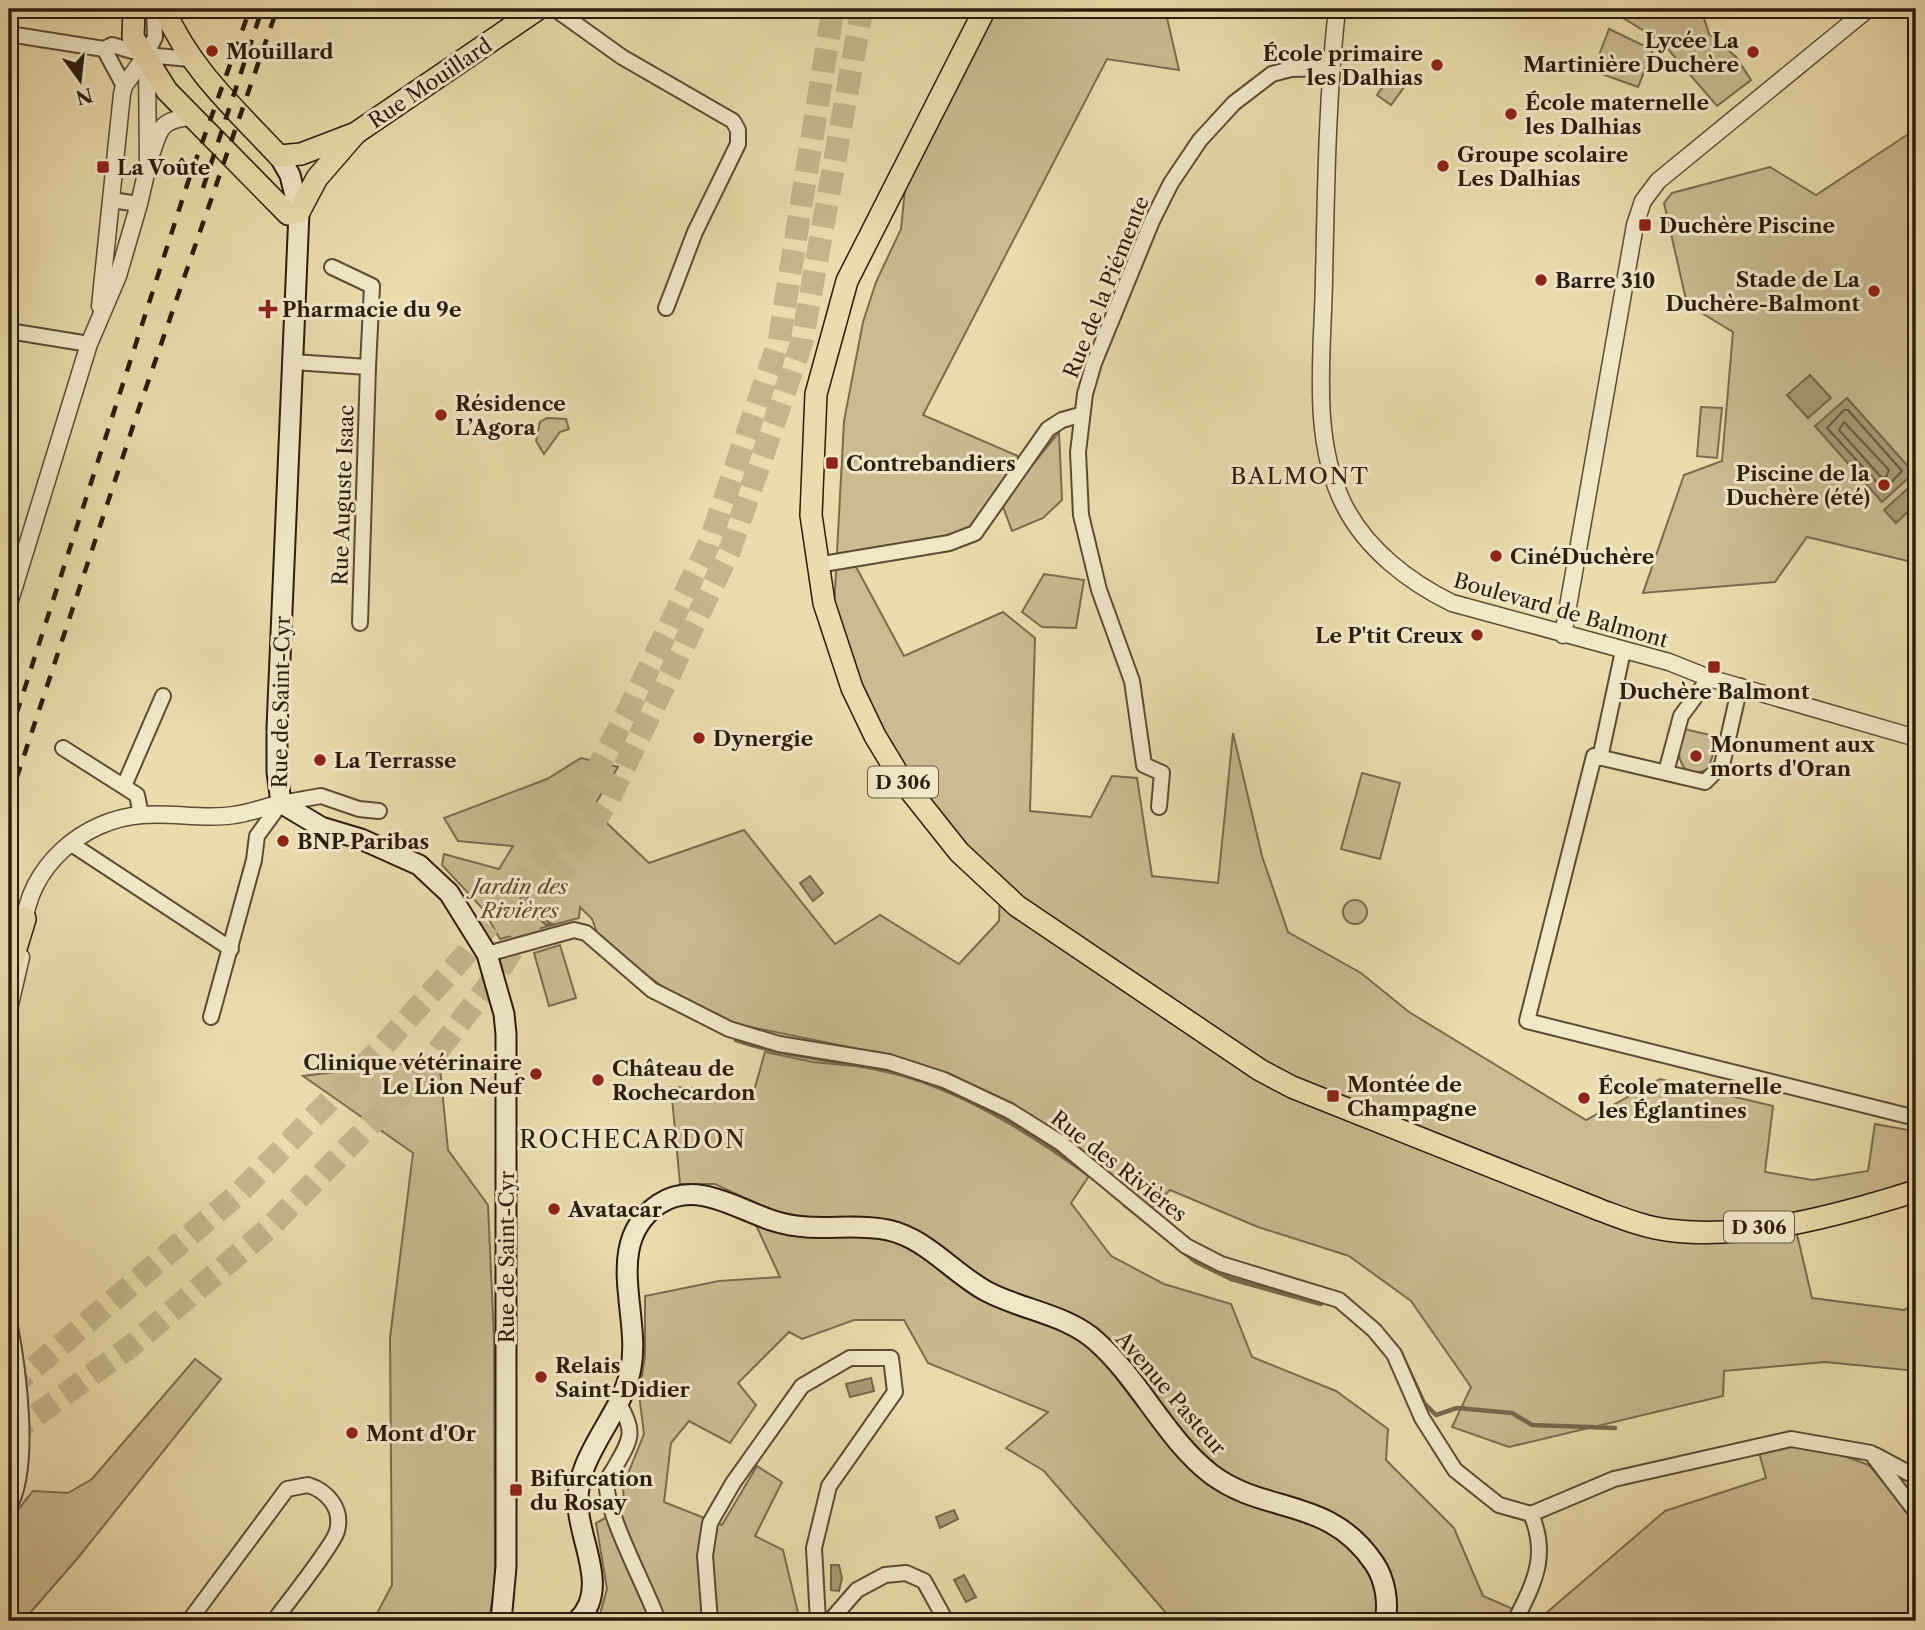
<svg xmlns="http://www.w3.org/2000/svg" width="1925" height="1630" viewBox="0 0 1925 1630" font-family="'Libre Caslon Text',serif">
<rect width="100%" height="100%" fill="#eadcab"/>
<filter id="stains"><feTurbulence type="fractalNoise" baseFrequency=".00286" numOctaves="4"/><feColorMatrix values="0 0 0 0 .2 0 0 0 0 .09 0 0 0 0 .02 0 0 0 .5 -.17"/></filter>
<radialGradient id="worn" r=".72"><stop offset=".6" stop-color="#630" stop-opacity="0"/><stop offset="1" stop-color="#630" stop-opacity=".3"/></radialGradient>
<g fill="#cabb90" stroke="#7b6c4e" stroke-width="2">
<polygon points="995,9 1165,9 1179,70 1107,59 923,415 1034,463 1059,432 1062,500 1043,518 1012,531 1002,504 975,533 848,552 904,656 1003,612 1035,638 1030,811 1091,817 1112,776 1137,778 1152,876 1218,883 1233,733 1262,856 1288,932 1361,973 1409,1012 1586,1120 1660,1079 1773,1106 1765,1172 1813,1180 1868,1171 1875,1124 1908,1130 1916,1127 1916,1179 1842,1204 1792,1213 1812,1298 1904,1310 1916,1304 1916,1371 1825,1362 1724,1371 1723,1396 1509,1447 1452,1427 1471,1387 1411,1301 1349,1256 1258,1227 1170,1190 1152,1208 1065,1139 892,1056 731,1023 673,995 599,938 592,919 580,907 579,918 500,939 483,909 442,865 444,854 499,869 513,846 458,841 444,818 547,779 581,758 618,767 592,809 649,863 744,830 835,944 880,915 959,964 999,921 1000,887 959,848 884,740 856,683 834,609 844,421 863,322 876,282 901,229 905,189"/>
<polygon points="1608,9 1701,9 1709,34 1736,57 1751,80 1717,106 1661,41"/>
<polygon points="1609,29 1653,50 1638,87 1593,71"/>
<polygon points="1395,69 1410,79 1391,105 1377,95"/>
<polygon points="1916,129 1916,563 1807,537 1775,582 1643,593 1684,475 1722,461 1733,332 1687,304 1664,203 1672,193 1770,167 1816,195"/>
<polygon points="1701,407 1722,408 1717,458 1697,456"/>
<polygon points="547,418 566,419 569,429 560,432 544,454 536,441 540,422"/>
<polygon points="1044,574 1084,580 1076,628 1042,627 1022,612"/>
<path d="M1684 729 1719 737 1708 769 1698 773 1687 771C1674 757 1679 745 1684 729Z"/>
<polygon points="1362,773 1400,783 1380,859 1341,849"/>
<circle cx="1355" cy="912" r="12"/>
<polygon points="560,945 576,998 549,1006 534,953"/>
<polygon points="765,1052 813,1062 885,1069 942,1088 1007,1120 1091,1173 1071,1203 1111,1256 1164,1284 1231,1304 1252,1357 1336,1391 1388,1429 1386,1460 1454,1528 1483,1596 1538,1620 1665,1511 1766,1478 1759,1452 1795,1445 1836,1453 1869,1465 1916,1520 1916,1621 1219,1621 1166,1613 1044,1471 1006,1448 1048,1412 928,1363 904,1320 854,1320 802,1339 789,1332 738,1383 756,1405 730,1443 689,1421 671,1443 664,1502 722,1525 757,1466 782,1482 755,1536 783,1550 800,1621 598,1621 607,1589 596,1523 624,1508 623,1486 644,1434 639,1394 645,1356 645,1296 719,1281 780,1277 755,1223 760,1205 715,1184 680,1184 671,1087 754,1091"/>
<polygon points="400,1064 440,1068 448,1150 488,1205 494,1339 495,1582 489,1621 373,1621 392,1585 390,1338 413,1153 303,1076"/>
<polygon points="195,1359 221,1379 77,1559 23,1621 9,1621 9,1521 33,1491 68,1493 92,1479"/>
</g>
<g fill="#a99b75" stroke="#77684b" stroke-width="2">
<polygon points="1810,375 1831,398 1808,418 1787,395"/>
<polygon points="1847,398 1914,473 1882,502 1815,426"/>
<polygon points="1916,481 1916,504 1896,523 1884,510"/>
<polygon points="810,876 823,893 813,901 800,883"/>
<path d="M523 894H527C529 907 542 920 554 925H546L528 908 524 912 528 932 525 933 520 896Z"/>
<polygon points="871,1378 874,1391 850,1397 846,1384"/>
<polygon points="954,1510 958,1519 940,1528 936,1517"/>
<polygon points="831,1565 839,1565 842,1578 839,1591 831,1590"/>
<polygon points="964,1575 976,1597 966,1602 954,1580"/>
</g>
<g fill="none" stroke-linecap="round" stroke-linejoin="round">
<g stroke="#6a5c41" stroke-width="2">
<polygon points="1844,410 1848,410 1902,471 1884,490 1827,428"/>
<polygon points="1844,422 1889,470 1886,477 1881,477 1839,430"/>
</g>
<g stroke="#77684b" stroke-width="4.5">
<path d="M736 1040C786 1057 833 1059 883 1070 953 1084 1032 1133 1089 1175"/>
<polyline points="1125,1205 1196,1262 1231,1279 1321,1304"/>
<polyline points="1400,1351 1424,1403 1436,1415 1457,1408 1512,1413 1532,1425 1615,1428"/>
</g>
<g stroke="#c4b68b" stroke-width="23" stroke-dasharray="23 11" stroke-linecap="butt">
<polyline points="9,1389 238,1194 384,1045 467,953 561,832 589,785 629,709 709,544 779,341 833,9"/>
<polyline points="9,1435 131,1346 269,1228 420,1074 495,977 609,799 729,552 802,342 862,9"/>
</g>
<g stroke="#5c4c34" stroke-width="18">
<g id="minor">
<polyline points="555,9 622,57 733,121 738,130 738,144 695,232 666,308"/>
<polyline points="9,34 104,49 112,45 146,55 190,59"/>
<polyline points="104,49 124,86"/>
<polyline points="146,55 155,37 154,9"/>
<polyline points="111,200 139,204"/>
<polyline points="332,267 372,286 368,367"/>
<polyline points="9,331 89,344"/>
<polyline points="293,362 368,367 360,623"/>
<polyline points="817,565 949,543 975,533 1048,429 1062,420 1080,415"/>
<polyline points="1740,686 1722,765 1705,782 1594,756 1527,1021 1908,1116 1916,1112"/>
<polyline points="63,748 137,795 141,815"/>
<polyline points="1600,758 1623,651"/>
<polyline points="1666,772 1681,716 1709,678"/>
<polyline points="124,786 163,696"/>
<polyline points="1159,807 1162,773 1144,765 1132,681 1099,590 1081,515 1078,452 1085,394 1094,363 1152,221 1171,183 1200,140 1234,103 1272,74 1291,69 1331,68"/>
<polyline points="70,843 231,949"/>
<polyline points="487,954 574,930 586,933 652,990 729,1029 779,1044 889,1062 944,1080 1010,1111 1061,1143 1186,1246 1221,1264 1339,1300 1374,1330 1394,1354 1422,1418 1455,1470 1499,1505 1531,1514"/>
<polyline points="211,1017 254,860 257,836 281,803 321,796 359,809 379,811"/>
<path d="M9 1321C18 1367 32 1466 9 1507"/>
<path d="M619 1404C636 1432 631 1439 615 1467 613 1471 608 1477 607 1481 603 1507 644 1584 655 1613L653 1621"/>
<polyline points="1875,1455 1916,1477"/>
<polyline points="1531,1514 1614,1479 1791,1439 1871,1453 1916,1512"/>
<path d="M189 1621 287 1489 308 1485C327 1491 343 1508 337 1531 334 1544 285 1606 274 1621"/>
<polyline points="710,1621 705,1556 710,1523 733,1483 802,1386 850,1358 891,1358 895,1392 829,1486 814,1548 818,1621"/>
<polyline points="830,1621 857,1590 885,1575 906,1573 924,1581 946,1621"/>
<path d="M1515 1621C1534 1583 1549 1556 1531 1514"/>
</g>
</g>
<g stroke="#5c4c34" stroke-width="19">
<g id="tertiary">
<path d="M1337 9C1327 99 1326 189 1324 279 1323 351 1310 438 1344 505 1366 549 1409 582 1452 603L1669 662 1709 678 1916 738"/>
<path d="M152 152C160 127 162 120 190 117"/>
<polyline points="100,306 122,94 124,86 146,55"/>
<polyline points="9,604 89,344 118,276 139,204 148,165 147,61"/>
<polyline points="1563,635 1635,225 1643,201 1658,181 1868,9"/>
<path d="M24 928C27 867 84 819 142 815 172 812 204 820 234 815 250 813 265 807 281 803"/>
<polyline points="9,1009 21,957"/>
</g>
</g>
<g stroke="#2c1c0d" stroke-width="23">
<g id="secondary">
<polyline points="279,156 290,175 299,212 277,728 277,772 281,803 321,827 361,839 419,865 449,893 487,954 504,1014 506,1034 506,1567 501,1621"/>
<path d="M577 1621C610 1590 580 1544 578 1506 575 1454 622 1417 631 1368 641 1313 602 1243 659 1204 697 1179 738 1210 774 1221 814 1234 850 1222 888 1230 926 1238 953 1273 986 1291 1021 1310 1066 1314 1096 1341 1140 1380 1165 1438 1211 1474 1265 1515 1329 1496 1374 1563 1385 1579 1389 1602 1385 1621"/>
</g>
</g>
<g stroke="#2c1c0d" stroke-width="24">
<g id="primary">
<polyline points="134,9 133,37 167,91 288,214 299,212 317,178 356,133 538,9"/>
<path d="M164 9C190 69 235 109 279 156L301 154 356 133"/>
<path d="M985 9 847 281 816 394 811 515 824 603 852 688 875 736 901 779 959 852 1017 906 1260 1070 1292 1087 1600 1210C1622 1218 1643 1227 1667 1230 1747 1241 1840 1215 1916 1191"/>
</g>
</g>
<g stroke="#2c1c0d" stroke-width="26">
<polyline id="trunk" points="9,968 24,919"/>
</g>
<use href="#minor" stroke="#f1e8c8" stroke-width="14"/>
<use href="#tertiary" stroke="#f1e8c8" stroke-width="16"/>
<use href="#secondary" stroke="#f1e8c8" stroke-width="19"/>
<use href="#primary" stroke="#eadcab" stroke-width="21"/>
<use href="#trunk" stroke="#eadcab" stroke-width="23"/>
<g stroke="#2c1c0d" stroke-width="4.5" stroke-dasharray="12 12" stroke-linecap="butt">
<polyline points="203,188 262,9"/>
<polyline points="9,737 188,182 250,9"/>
<polyline points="9,801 139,408 277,9"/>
</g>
</g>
<g fill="#8f2418" stroke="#f1e8c8" stroke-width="2.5">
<circle cx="212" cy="51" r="7"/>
<circle cx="1753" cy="52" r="7"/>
<circle cx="1437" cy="65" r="7"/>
<circle cx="1511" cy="114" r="7"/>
<circle cx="1443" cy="166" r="7"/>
<rect x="96" y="160" width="14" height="14" rx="3.5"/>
<rect x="1638" y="218" width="14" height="14" rx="3.5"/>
<circle cx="1541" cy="280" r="7"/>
<circle cx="1874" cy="291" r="7"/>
<path d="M264.5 298.5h7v7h7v7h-7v7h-7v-7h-7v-7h7z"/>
<circle cx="441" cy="415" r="7"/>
<rect x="825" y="456" width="14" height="14" rx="3.5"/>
<circle cx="1884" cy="485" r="7"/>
<circle cx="1496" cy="556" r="7"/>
<circle cx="1477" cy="635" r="7"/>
<rect x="1707" y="660" width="14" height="14" rx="3.5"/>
<circle cx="699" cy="738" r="7"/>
<circle cx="1696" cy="756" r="7"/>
<circle cx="320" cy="760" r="7"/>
<circle cx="283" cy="841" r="7"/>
<circle cx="536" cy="1074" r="7"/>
<circle cx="598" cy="1080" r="7"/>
<rect x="1326" y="1089" width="14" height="14" rx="3.5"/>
<circle cx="1584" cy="1098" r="7"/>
<circle cx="554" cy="1209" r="7"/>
<circle cx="541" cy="1377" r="7"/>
<circle cx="352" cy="1433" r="7"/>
<rect x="509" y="1483" width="14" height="14" rx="3.5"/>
</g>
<g text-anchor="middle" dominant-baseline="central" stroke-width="6" stroke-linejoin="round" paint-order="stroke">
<g fill="#f1e8c8" stroke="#675945" stroke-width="2">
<rect x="868" y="766.5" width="70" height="31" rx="5"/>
<rect x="1724" y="1211.5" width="70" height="31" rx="5"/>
</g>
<g font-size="19" font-weight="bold" fill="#2c1c0d">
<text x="903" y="782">D 306</text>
<text x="1759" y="1227">D 306</text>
</g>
<g font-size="21" font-weight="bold" fill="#2c1c0d" stroke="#f1e8c8" text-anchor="start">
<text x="1739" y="40" text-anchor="end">Lycée La<tspan x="1739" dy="24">Martinière Duchère</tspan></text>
<text x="226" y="51">Mouillard</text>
<text x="1423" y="53" text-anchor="end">École primaire<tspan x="1423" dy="24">les Dalhias</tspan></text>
<text x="1525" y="102">École maternelle<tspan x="1525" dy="24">les Dalhias</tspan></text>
<text x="1457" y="154">Groupe scolaire<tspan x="1457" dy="24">Les Dalhias</tspan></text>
<text x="117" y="167">La Voûte</text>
<text x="1659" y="225">Duchère Piscine</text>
<text x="1860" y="279" text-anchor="end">Stade de La<tspan x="1860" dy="24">Duchère-Balmont</tspan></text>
<text x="1555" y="280">Barre 310</text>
<text x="282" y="309">Pharmacie du 9e</text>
<text x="455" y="403">Résidence<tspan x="455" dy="24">L’Agora</tspan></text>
<text x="846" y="463">Contrebandiers</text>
<text x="1870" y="473" text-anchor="end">Piscine de la<tspan x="1870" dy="24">Duchère (été)</tspan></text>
<text x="1510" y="556">CinéDuchère</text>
<text x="1463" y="635" text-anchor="end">Le P'tit Creux</text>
<text x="1714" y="691" text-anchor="middle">Duchère Balmont</text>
<text x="713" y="738">Dynergie</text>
<text x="1710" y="744">Monument aux<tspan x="1710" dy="24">morts d'Oran</tspan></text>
<text x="334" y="760">La Terrasse</text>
<text x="297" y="841">BNP Paribas</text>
<text x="522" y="1062" text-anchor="end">Clinique vétérinaire<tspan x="522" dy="24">Le Lion Neuf</tspan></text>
<text x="612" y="1068">Château de<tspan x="612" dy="24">Rochecardon</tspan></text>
<text x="1347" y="1084">Montée de<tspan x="1347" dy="24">Champagne</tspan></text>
<text x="1598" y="1086">École maternelle<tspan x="1598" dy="24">les Églantines</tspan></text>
<text x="568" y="1209">Avatacar</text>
<text x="555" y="1365">Relais<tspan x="555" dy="24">Saint-Didier</tspan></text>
<text x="366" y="1433">Mont d'Or</text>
<text x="530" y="1478">Bifurcation<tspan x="530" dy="24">du Rosay</tspan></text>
</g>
<g font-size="21" fill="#2c1c0d" stroke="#f1e8c8">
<text transform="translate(430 83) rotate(-34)">Rue Mouillard</text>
<text transform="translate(1106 287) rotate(-68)">Rue de la Piémente</text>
<text transform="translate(343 495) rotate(-88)">Rue Auguste Isaac</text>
<text transform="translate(1561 610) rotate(16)">Boulevard de Balmont</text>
<text transform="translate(281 702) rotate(-89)">Rue de Saint-Cyr</text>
<text transform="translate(1119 1166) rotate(38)">Rue des Rivières</text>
<text transform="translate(506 1257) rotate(-90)">Rue de Saint-Cyr</text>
<text transform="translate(1171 1393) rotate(49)">Avenue Pasteur</text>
</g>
<g font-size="21" font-style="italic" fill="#5b4c34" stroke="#f1e8c8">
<text x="520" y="886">Jardin des<tspan x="520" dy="24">Rivières</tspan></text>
</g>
<g font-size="23" letter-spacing="2" fill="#2c1c0d" stroke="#f1e8c8">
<text x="1300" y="476">BALMONT</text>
</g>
<g font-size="24" letter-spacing="2" fill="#2c1c0d" stroke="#f1e8c8">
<text x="633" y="1139">ROCHECARDON</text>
</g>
</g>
<rect width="1925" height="1630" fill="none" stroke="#eadcab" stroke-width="35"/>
<rect x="10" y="10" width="1904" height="1609" fill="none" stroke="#2c1c0d" stroke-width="3.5"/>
<rect x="18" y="18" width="1890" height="1595" fill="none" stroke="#2c1c0d" stroke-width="2"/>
<g transform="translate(80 80) rotate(165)" stroke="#f1e8c8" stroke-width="5" paint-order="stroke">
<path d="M0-5L12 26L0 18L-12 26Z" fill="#2c1c0d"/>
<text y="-10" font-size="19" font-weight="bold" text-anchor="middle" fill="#2c1c0d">N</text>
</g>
<rect width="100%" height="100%" filter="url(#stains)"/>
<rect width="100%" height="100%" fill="url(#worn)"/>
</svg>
